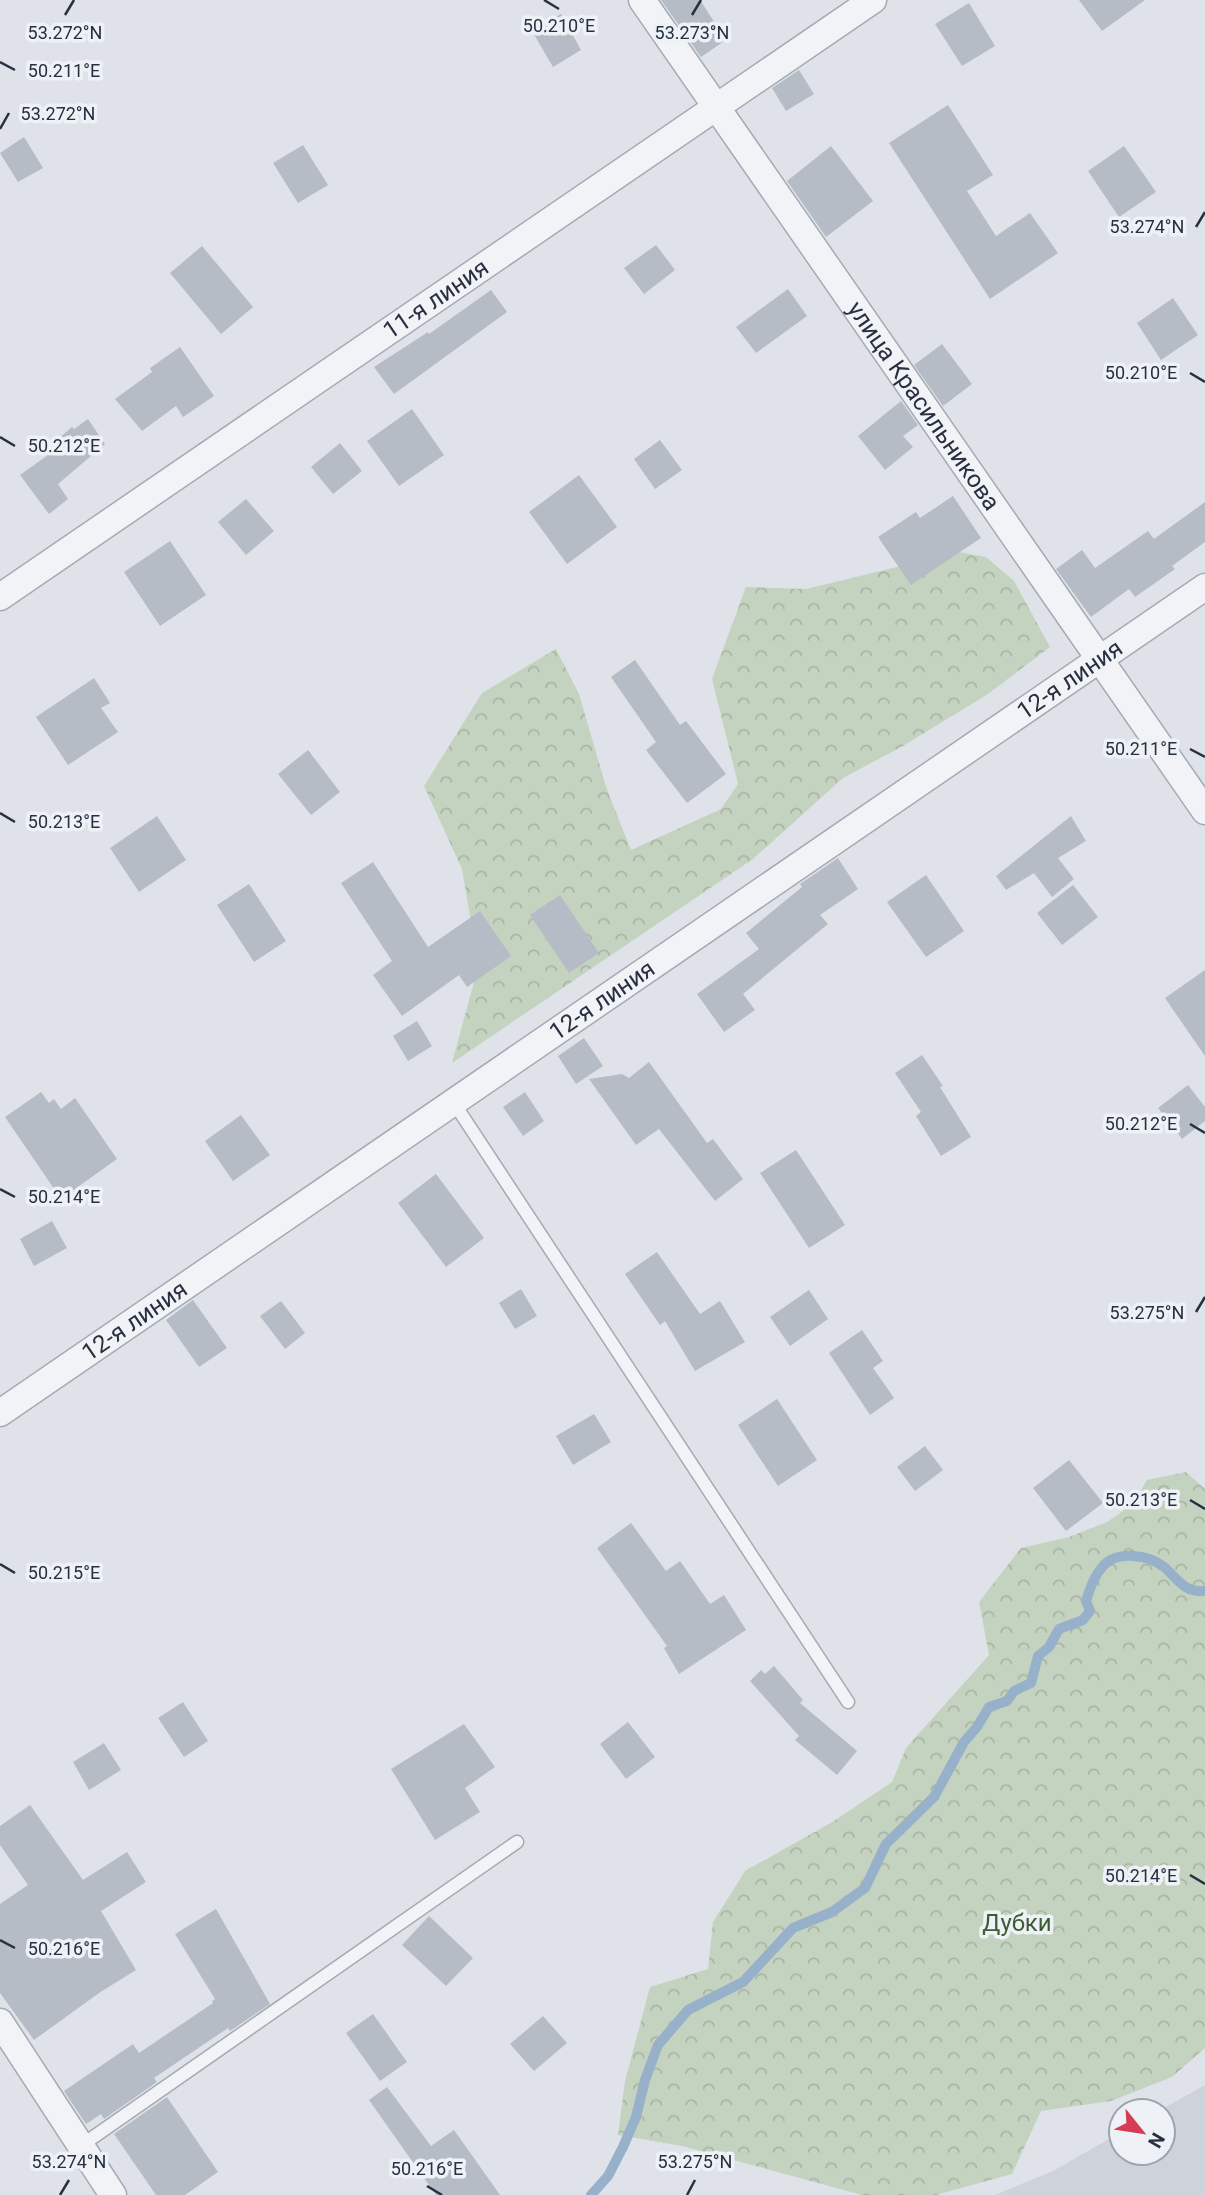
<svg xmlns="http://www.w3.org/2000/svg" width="1205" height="2195" viewBox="0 0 1205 2195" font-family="Roboto,sans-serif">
<defs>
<pattern id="forest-crowns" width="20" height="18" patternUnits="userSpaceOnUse" patternTransform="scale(1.75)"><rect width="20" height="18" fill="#c4d3bf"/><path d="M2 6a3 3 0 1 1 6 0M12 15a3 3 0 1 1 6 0" fill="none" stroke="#a8b5a5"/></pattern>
</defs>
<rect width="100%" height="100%" fill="#dfe3e9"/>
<polygon fill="#cdd2db" points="1205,2085 1205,2195 995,2195 1053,2171 1121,2132 1121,2153 1163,2153 1163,2111 1159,2111"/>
<g fill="url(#forest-crowns)">
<polygon points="959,552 986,557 1014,581 1050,647 988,694 903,746 843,778 753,859 452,1063 474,982 475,946 462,869 424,786 482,693 556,649 579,694 606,787 631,850 721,809 738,784 712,679 746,587 806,589"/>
<polygon points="1186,1472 1205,1489 1205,2048 1172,2077 1111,2101 1041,2111 1012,2174 936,2195 862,2195 682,2146 618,2135 625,2081 650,1987 708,1969 713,1922 745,1871 834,1821 892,1782 906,1748 989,1655 979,1602 1021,1548 1069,1537 1107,1522 1133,1504 1147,1480"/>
</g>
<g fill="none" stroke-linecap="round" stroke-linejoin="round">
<path stroke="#98b1cb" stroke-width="10" d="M591 2195 608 2176 623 2147 636 2117 645 2080 658 2045 688 2010 743 1982 793 1928 832 1912 865 1888 886 1844 934 1797 964 1742 977 1727 989 1707 1007 1701 1014 1691 1031 1683 1038 1656 1049 1647 1059 1629 1083 1620 1090 1611 1086 1601C1090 1589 1094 1576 1103 1566 1118 1550 1149 1555 1164 1567 1178 1579 1184 1593 1205 1591"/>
</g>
<g fill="#b6bcc6">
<polygon points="661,0 700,0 726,40 701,57"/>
<polygon points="1079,0 1145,0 1102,31"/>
<polygon points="969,3 995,46 962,66 935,24"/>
<polygon points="561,14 581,50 553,67 532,31"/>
<polygon points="799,70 814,94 786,111 772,88"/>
<polygon points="948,105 993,175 967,191 996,236 1030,213 1058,253 990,299 889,143"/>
<polygon points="24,137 43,168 18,182 0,153"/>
<polygon points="303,145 328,185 298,203 273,163"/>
<polygon points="831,146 873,201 826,237 787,181"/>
<polygon points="1124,146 1156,192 1119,217 1088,171"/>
<polygon points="656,245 675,270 644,294 624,268"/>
<polygon points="202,246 253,307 221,334 170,273"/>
<polygon points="788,289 807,316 756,353 736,327"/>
<polygon points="491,290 507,312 394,394 374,367 428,332 429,334"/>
<polygon points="1173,298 1198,335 1161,360 1137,323"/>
<polygon points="942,344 972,384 943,406 914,365"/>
<polygon points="180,347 214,396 183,417 176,406 142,431 115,399 152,372 150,368"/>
<polygon points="901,401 918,425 903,436 913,447 885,470 858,436"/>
<polygon points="412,409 444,455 399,486 367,441"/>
<polygon points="88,419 105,444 58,484 68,499 49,514 20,475 55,450 51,445 72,427 74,429"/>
<polygon points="660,440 682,470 655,489 634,459"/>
<polygon points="340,443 362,471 333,494 311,467"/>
<polygon points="579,475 617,527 567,564 529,512"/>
<polygon points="953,496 981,538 911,585 878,537 916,512 920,518"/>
<polygon points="246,499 274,531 246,555 218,522"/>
<polygon points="1205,502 1205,542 1172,566 1175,569 1135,597 1129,589 1091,617 1056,569 1082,550 1095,568 1148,531 1154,539"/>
<polygon points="170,541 206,595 160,626 124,572"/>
<polygon points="635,660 680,725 686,721 726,774 687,803 646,750 656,742 611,677"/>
<polygon points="94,678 110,703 101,708 118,732 68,765 36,717"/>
<polygon points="308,750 340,792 311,815 278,774"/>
<polygon points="157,816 186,860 139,892 110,848"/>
<polygon points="1071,816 1086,841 1058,858 1074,879 1052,897 1034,873 1006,890 996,876"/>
<polygon points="838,858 858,889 820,915 828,924 743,994 755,1010 724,1032 697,994 759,949 746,933 802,887 800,884"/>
<polygon points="373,862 428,947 480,911 511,956 467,987 459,975 402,1016 373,975 392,961 341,883"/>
<polygon points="926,875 964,931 926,957 887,902"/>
<polygon points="249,884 286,941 254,962 217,905"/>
<polygon points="1073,885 1098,917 1062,945 1037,913"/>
<polygon points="560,895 599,953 569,973 530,915"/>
<polygon points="1205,970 1205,1056 1165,998"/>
<polygon points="417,1021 432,1046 408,1061 393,1036"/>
<polygon points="584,1038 603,1066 576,1084 558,1056"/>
<polygon points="922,1055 943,1086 940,1087 971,1137 941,1156 916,1116 921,1112 895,1073"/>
<polygon points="649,1062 707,1143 713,1139 743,1179 715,1201 659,1129 636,1145 589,1079 622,1074 629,1078"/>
<polygon points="1188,1085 1205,1107 1205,1121 1182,1139 1158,1108"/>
<polygon points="41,1092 49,1103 54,1099 61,1109 75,1098 117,1159 61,1199 5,1117"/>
<polygon points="525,1092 544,1121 523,1136 503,1107"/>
<polygon points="241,1115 270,1155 233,1181 205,1141"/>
<polygon points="796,1150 845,1225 809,1248 760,1173"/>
<polygon points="436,1174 484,1238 446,1267 398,1203"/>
<polygon points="52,1221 67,1248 34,1266 20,1239"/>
<polygon points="657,1252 700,1314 720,1301 745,1342 695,1371 665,1321 660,1325 625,1274"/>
<polygon points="521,1289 537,1316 515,1329 499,1303"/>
<polygon points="809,1290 828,1319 790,1346 770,1317"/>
<polygon points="193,1300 227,1348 199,1367 166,1320"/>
<polygon points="281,1301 305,1333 285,1349 260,1316"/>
<polygon points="862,1330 883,1361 873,1368 894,1398 870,1415 829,1353"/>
<polygon points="777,1399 817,1460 778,1486 738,1425"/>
<polygon points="594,1414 611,1442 573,1465 556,1436"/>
<polygon points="925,1446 943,1470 915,1491 897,1467"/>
<polygon points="1069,1460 1103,1503 1066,1531 1033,1488"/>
<polygon points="631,1523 666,1571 680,1561 710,1604 724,1595 746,1630 679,1674 664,1648 667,1646 597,1548"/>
<polygon points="774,1666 803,1700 800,1703 857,1751 837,1775 795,1740 799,1736 750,1681 761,1670 765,1674"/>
<polygon points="183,1702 208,1741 184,1757 158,1718"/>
<polygon points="628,1722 655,1757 626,1779 600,1744"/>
<polygon points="464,1724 495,1767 465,1788 480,1812 435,1840 391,1769"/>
<polygon points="104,1743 121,1770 89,1790 73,1762"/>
<polygon points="30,1805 83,1880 127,1852 146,1882 101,1911 136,1970 99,1993 34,2040 0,1993 0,1904 28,1885 0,1845 0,1826"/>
<polygon points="216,1909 270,2004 230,2031 228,2028 154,2078 157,2082 104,2119 101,2114 86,2124 64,2091 133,2044 139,2053 213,2003 212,2001 215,1999 175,1934"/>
<polygon points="429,1916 473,1958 446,1986 402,1945"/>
<polygon points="373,2014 407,2062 380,2081 346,2033"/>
<polygon points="543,2016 567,2043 534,2071 510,2044"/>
<polygon points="387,2087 431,2146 454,2130 500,2195 436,2195 369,2100"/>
<polygon points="167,2097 218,2172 185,2195 156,2195 114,2134"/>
</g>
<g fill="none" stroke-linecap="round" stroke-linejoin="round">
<g stroke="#a4aab3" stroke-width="15">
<g id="lane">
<polyline points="454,1103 848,1702"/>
<polyline points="82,2145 517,1842"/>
</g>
</g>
<g stroke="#a4aab3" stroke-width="29">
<g id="street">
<path id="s1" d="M642 0 1205 811"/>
<path id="s2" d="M0 597 873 0"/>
<path id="s3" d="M0 1413 1205 587"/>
<polyline points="0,2022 113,2195"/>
</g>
</g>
<use href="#lane" stroke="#f2f3f7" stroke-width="12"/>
<use href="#street" stroke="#f2f3f7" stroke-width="26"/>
</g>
<path fill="none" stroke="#273041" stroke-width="2.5" d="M544 0 559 9M65 15 74 0M692 15 701 0M0 62 15 70M0 129 9 113M1196 227 1205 212M1190 373 1205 382M0 437 15 446M1190 749 1205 757M0 813 15 822M1190 1124 1205 1133M0 1189 15 1197M1196 1312 1205 1297M1190 1500 1205 1509M0 1564 15 1573M1190 1875 1205 1884M0 1940 15 1948M427 2186 442 2195M60 2195 69 2180M687 2195 695 2180"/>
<g text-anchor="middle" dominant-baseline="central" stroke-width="7" stroke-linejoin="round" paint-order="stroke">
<g font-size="24" fill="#273041" stroke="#eef2f6">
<text stroke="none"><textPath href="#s2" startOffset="528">11-я линия</textPath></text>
<text stroke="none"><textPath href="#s1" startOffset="494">улица Красильникова</textPath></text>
<text stroke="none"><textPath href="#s3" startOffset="1297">12-я линия</textPath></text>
<text stroke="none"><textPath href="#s3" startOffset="730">12-я линия</textPath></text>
<text stroke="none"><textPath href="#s3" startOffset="163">12-я линия</textPath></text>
</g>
<g font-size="24" fill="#3c5d33" stroke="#eef2f6">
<text x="1017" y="1923">Дубки</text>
</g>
</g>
<g font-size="18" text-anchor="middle" fill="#273041" stroke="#eef2f6" stroke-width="7" stroke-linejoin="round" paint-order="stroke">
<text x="559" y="32">50.210°E</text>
<text x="65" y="39">53.272°N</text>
<text x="692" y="39">53.273°N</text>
<text x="64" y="77">50.211°E</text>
<text x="58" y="120">53.272°N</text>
<text x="1147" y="233">53.274°N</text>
<text x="1141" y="379">50.210°E</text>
<text x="64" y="452">50.212°E</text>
<text x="1141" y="755">50.211°E</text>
<text x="64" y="828">50.213°E</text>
<text x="1141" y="1130">50.212°E</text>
<text x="64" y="1203">50.214°E</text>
<text x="1147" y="1319">53.275°N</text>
<text x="1141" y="1506">50.213°E</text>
<text x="64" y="1579">50.215°E</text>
<text x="1141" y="1882">50.214°E</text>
<text x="64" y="1955">50.216°E</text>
<text x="69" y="2168">53.274°N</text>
<text x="695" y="2168">53.275°N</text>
<text x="427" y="2175">50.216°E</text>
</g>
<g transform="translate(1142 2132) rotate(120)"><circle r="33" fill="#eef2f6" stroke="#9ea4ae" stroke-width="2"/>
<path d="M0-5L12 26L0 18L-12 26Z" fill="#d53d55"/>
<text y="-10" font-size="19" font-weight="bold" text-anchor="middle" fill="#273041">N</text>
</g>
</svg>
